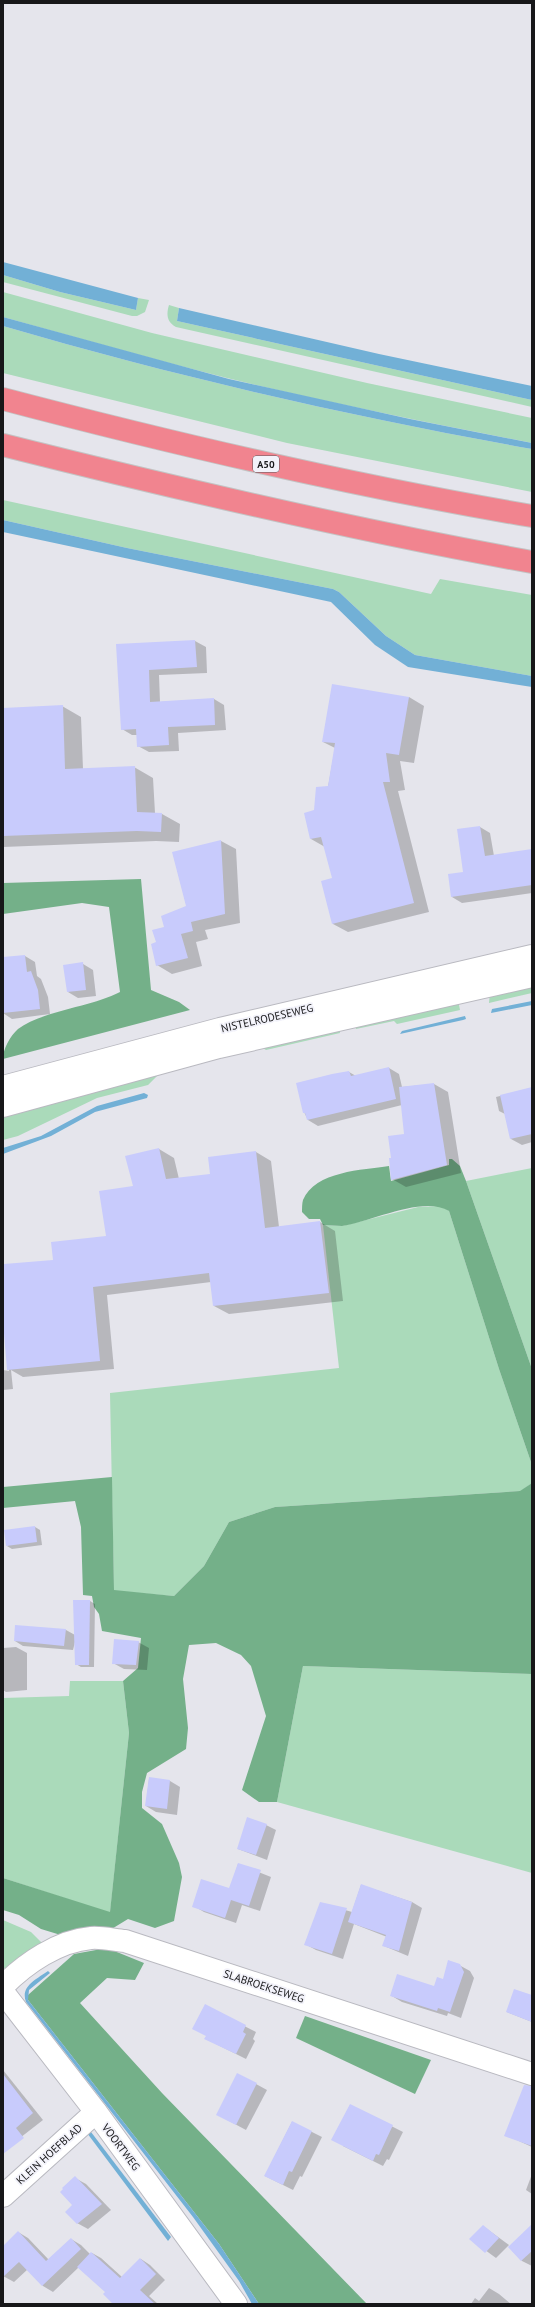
<svg xmlns="http://www.w3.org/2000/svg" width="535" height="2307" viewBox="0 0 535 2307" font-family="'PT Sans',sans-serif">
<rect width="100%" height="100%" fill="#e5e5ec"/>
<g fill="#aadaba">
<polygon points="3,275 60,292 136,310 138,298 149,300 145,312 137,316 132,316 3,282"/>
<path d="M3 292 152 333 367 383 532 418V443C430 423 328 403 227 378 152 359 78 338 3 317Z"/>
<path d="M169 305 179 308 177 321 532 400V407L176 327C167 322 166 315 169 305Z"/>
<path d="M3 326C177 377 353 417 532 449V492L287 443 3 373Z"/>
<polygon points="3,500 431,594 440,579 532,595 532,676 415,655 386,636 339,592 333,589 127,548 3,520"/>
<polygon points="532,982 532,993 489,1003 490,992"/>
<polygon points="458,1000 460,1010 397,1024 394,1021 356,1029 355,1024"/>
<polygon points="339,1028 340,1033 266,1050 258,1045"/>
<polygon points="162,1071 148,1085 97,1098 18,1136 3,1140 3,1112"/>
<polygon points="532,1168 532,1369 466,1181"/>
<polygon points="441,1206 449,1211 499,1369 532,1465 532,1483 521,1491 275,1507 229,1522 204,1566 174,1596 114,1591 110,1393 339,1368 323,1225 342,1226 418,1207"/>
<polygon points="303,1666 532,1674 532,1873 277,1802"/>
<polygon points="70,1681 123,1681 129,1733 110,1913 3,1878 3,1698 69,1696"/>
<polygon points="3,1920 31,1932 45,1946 12,1968 3,1968"/>
</g>
<g fill="#74b089">
<path d="M141 879 151 990 179 1002 190 1010 3 1059C3 1049 10 1036 18 1029 42 1011 91 1007 120 992L109 907 82 903 3 914V883Z"/>
<path d="M449 1159H452L460 1166 466 1181 532 1369V1465L499 1369 449 1211C423 1195 371 1222 342 1226 336 1226 329 1225 323 1225L320 1219H309L302 1212C302 1209 302 1203 303 1200 315 1171 363 1170 389 1166L391 1181 449 1165Z"/>
<polygon points="112,1477 114,1590 174,1596 204,1566 229,1522 275,1507 520,1491 532,1483 532,1674 303,1666 277,1802 259,1802 242,1790 266,1716 251,1666 241,1655 216,1643 189,1645 183,1679 188,1728 186,1749 147,1773 142,1792 142,1808 162,1824 179,1863 182,1877 174,1921 155,1928 128,1919 110,1930 64,1936 41,1929 19,1915 3,1910 3,1878 110,1912 129,1733 123,1681 138,1668 141,1638 102,1631 99,1614 94,1607 92,1596 83,1595 81,1527 75,1501 3,1508 3,1487"/>
<polygon points="107,1948 144,1963 135,1980 107,1978 80,2003 162,2093 367,2304 259,2304 219,2244 28,2000 28,1995 74,1954"/>
<polygon points="305,2016 431,2060 415,2094 296,2038"/>
</g>
<g fill="#72b0d6">
<polygon points="3,262 138,298 136,310 60,292 3,275"/>
<polygon points="179,308 379,354 532,386 532,400 177,321"/>
<path d="M3 317 229 379 410 419 532 443V449C353 417 177 377 3 326Z"/>
<polygon points="3,520 127,548 333,589 339,592 386,636 415,655 532,676 532,687 408,667 375,645 331,602 3,532"/>
<polygon points="532,1001 532,1005 491,1013 492,1009"/>
<polygon points="465,1016 466,1019 463,1020 400,1034 402,1031"/>
<polygon points="144,1093 148,1095 147,1098 95,1112 51,1136 3,1154 3,1148 41,1136 97,1106"/>
<path d="M48 1971 50 1973 29 1990 28 2000 219 2244 259 2304H252L239 2281 193 2217 26 2002C20 1986 37 1979 48 1971Z"/>
<polygon points="91,2132 171,2237 168,2241 87,2133"/>
</g>
<g fill="#0003">
<polygon points="195,641 206,647 207,673 159,675 160,702 214,699 224,705 226,730 178,733 179,751 149,752 138,746 138,735 132,735 122,729 117,645"/>
<polygon points="409,697 424,706 414,763 400,761 405,790 398,791 429,912 348,932 333,924 333,879 325,847 311,839 315,811 328,787 335,748 323,742"/>
<polygon points="62,706 81,717 83,769 134,767 153,778 155,813 162,814 180,824 179,842 156,841 3,847 3,709"/>
<polygon points="480,827 490,833 494,856 532,850 532,893 462,903 452,897 464,873"/>
<polygon points="221,841 236,849 240,923 205,930 208,939 196,942 202,966 172,974 157,965 157,943 165,927 187,907 173,853"/>
<polygon points="25,956 35,962 37,976 41,979 48,997 50,1014 12,1019 3,1013 3,958"/>
<polygon points="83,964 93,970 96,996 78,998 68,992"/>
<polygon points="389,1068 399,1074 402,1087 434,1084 448,1092 461,1173 406,1187 392,1179 393,1159 405,1135 402,1105 318,1126 308,1120 304,1112 349,1072 356,1076"/>
<polygon points="532,1088 532,1142 522,1145 511,1139 505,1114 499,1111 496,1097"/>
<polygon points="159,1149 174,1158 179,1179 211,1175 256,1152 271,1161 279,1227 320,1222 335,1231 343,1301 229,1314 214,1306 211,1282 107,1295 114,1369 23,1377 11,1370 13,1389 3,1390 3,1370 9,1371 5,1329 3,1329 3,1277 54,1261 107,1237 134,1186"/>
<polygon points="35,1527 40,1530 42,1545 12,1549 7,1546"/>
<polygon points="90,1601 95,1604 94,1667 81,1667 76,1664 75,1642 73,1650 23,1646 15,1641 16,1626 66,1630 75,1635"/>
<polygon points="138,1642 149,1648 147,1670 124,1669 113,1663"/>
<polygon points="16,1647 27,1653 27,1690 6,1692 3,1690 3,1648"/>
<polygon points="149,1779 170,1781 180,1787 177,1815 156,1812 146,1806"/>
<polygon points="266,1825 276,1830 267,1860 238,1849"/>
<polygon points="238,1864 271,1877 260,1911 242,1905 236,1923 204,1912 194,1906 230,1889"/>
<polygon points="361,1885 412,1902 422,1908 408,1956 384,1946 387,1937 354,1924 343,1959 316,1950 305,1944 321,1903 352,1912"/>
<polygon points="459,1965 470,1971 474,1978 461,2018 448,2013 447,2016 402,2002 392,1996 435,1988"/>
<polygon points="532,1996 532,2022 507,2012"/>
<polygon points="205,2006 256,2032 253,2039 255,2041 246,2059 216,2044 207,2036"/>
<polygon points="3,2070 43,2120 16,2141 3,2131"/>
<polygon points="256,2084 267,2090 246,2130 218,2115"/>
<polygon points="532,2102 532,2147 506,2135"/>
<polygon points="350,2105 403,2132 389,2160 387,2159 383,2166 343,2146"/>
<polygon points="292,2122 322,2137 302,2177 300,2176 293,2190 265,2176"/>
<polygon points="532,2174 532,2194 526,2190"/>
<polygon points="75,2178 86,2184 111,2210 88,2229 77,2223 74,2205"/>
<polygon points="483,2226 509,2245 496,2258 470,2239"/>
<polygon points="532,2226 532,2266 522,2261 509,2247"/>
<polygon points="18,2232 28,2238 49,2260 71,2239 81,2245 90,2254 92,2253 101,2258 122,2277 141,2259 150,2265 165,2280 149,2296 158,2304 114,2304 107,2292 79,2267 53,2292 43,2286 28,2269 14,2282 3,2276 3,2247"/>
<polygon points="489,2288 499,2294 511,2304 471,2304 475,2298 479,2301"/>
</g>
<g fill="#c8cbfc">
<polygon points="195,640 197,667 149,670 150,702 214,698 215,725 168,727 169,745 137,747 136,729 121,730 116,644"/>
<polygon points="332,684 409,697 399,755 386,753 390,782 383,782 414,903 332,924 321,881 332,878 321,837 310,839 304,813 314,810 316,787 328,786 335,743 322,742"/>
<polygon points="63,705 65,769 135,766 137,812 162,813 161,832 137,831 3,836 3,708"/>
<polygon points="480,826 485,856 532,849 532,885 451,897 448,874 463,872 457,829"/>
<polygon points="221,840 225,914 191,922 193,931 181,934 188,958 156,966 151,944 156,942 152,930 164,927 161,916 186,906 172,852"/>
<polygon points="25,955 27,972 31,971 38,990 40,1009 3,1013 3,957"/>
<polygon points="83,962 86,990 67,992 63,965"/>
<polygon points="389,1067 396,1099 307,1120 305,1113 303,1113 296,1083 332,1074 349,1071 351,1076"/>
<polygon points="434,1083 447,1165 391,1180 389,1158 391,1158 388,1136 404,1134 399,1087"/>
<polygon points="532,1087 532,1134 510,1139 500,1095"/>
<polygon points="159,1148 166,1179 210,1174 208,1157 256,1151 265,1228 320,1221 329,1293 213,1306 209,1273 93,1287 100,1361 7,1370 3,1321 4,1264 53,1260 51,1242 106,1236 99,1191 133,1186 125,1156"/>
<polygon points="35,1526 37,1542 6,1546 4,1530"/>
<polygon points="73,1600 90,1600 89,1665 75,1665"/>
<polygon points="15,1625 66,1629 64,1646 14,1641"/>
<polygon points="114,1639 139,1641 136,1665 112,1664"/>
<polygon points="149,1777 170,1780 167,1809 145,1806"/>
<polygon points="247,1817 267,1824 256,1855 237,1849"/>
<polygon points="238,1863 261,1870 249,1906 231,1900 225,1918 192,1907 201,1879 229,1888"/>
<polygon points="361,1884 412,1902 399,1951 382,1946 386,1935 348,1922"/>
<polygon points="320,1902 347,1908 332,1954 304,1945"/>
<polygon points="448,1960 460,1964 464,1972 450,2012 438,2008 437,2011 390,1996 397,1974 434,1986 437,1977 443,1979"/>
<polygon points="514,1989 532,1995 532,2022 506,2012"/>
<polygon points="205,2004 246,2025 243,2032 246,2034 236,2054 204,2039 206,2036 192,2029"/>
<polygon points="237,2073 257,2083 236,2125 216,2115"/>
<polygon points="3,2074 33,2113 16,2128 24,2138 3,2154"/>
<polygon points="524,2085 532,2086 532,2146 504,2136"/>
<polygon points="350,2104 393,2125 379,2155 376,2154 373,2161 331,2140"/>
<polygon points="292,2121 312,2131 292,2172 289,2171 283,2185 264,2176"/>
<polygon points="75,2176 102,2204 77,2224 65,2212 72,2205 60,2192 63,2189 62,2188"/>
<polygon points="532,2224 532,2251 521,2261 508,2247"/>
<polygon points="483,2225 499,2238 485,2253 469,2239"/>
<polygon points="18,2231 46,2261 71,2238 81,2249 42,2286 19,2262 3,2277 3,2246"/>
<polygon points="91,2252 120,2278 140,2258 156,2274 140,2290 155,2304 113,2304 103,2294 105,2292 77,2267"/>
</g>
<g fill="none" stroke-linecap="round" stroke-linejoin="round">
<g stroke="#b9b9c0" stroke-width="24">
<g id="minor">
<polyline points="3,1087 220,1029 532,956"/>
<polyline points="3,1106 219,1047 532,976"/>
<path d="M3 1986C26 1963 58 1941 91 1938 101 1937 114 1940 125 1941L532 2074"/>
<polyline points="3,1992 96,2112 236,2304"/>
<polyline points="3,2196 96,2112"/>
</g>
</g>
<g stroke="#c3c3c3" stroke-width="24">
<g id="highway">
<path d="M3 399C178 445 353 486 532 516"/>
<path d="M3 445C178 489 354 530 532 562"/>
</g>
</g>
<use href="#minor" stroke="#fff" stroke-width="22"/>
<use href="#highway" stroke="#f1848f" stroke-width="22"/>
</g>
<g text-anchor="middle" dominant-baseline="central" stroke-width="3.5" stroke-linejoin="round" paint-order="stroke">
<rect fill="#f2f2fa" stroke="#59595c" stroke-width="1" x="253" y="456" width="26" height="16" rx="3"/>
<g font-size="10" font-weight="bold" fill="#171719">
<text x="266" y="464">A50</text>
</g>
<g font-size="11" fill="#171719" stroke="#f2f2fa">
<text transform="translate(267 1018) rotate(-13)">NISTELRODESEWEG</text>
<text transform="translate(264 1986) rotate(18)">SLABROEKSEWEG</text>
<text transform="translate(121 2147) rotate(53)">VOORTWEG</text>
<text transform="translate(49 2154) rotate(-42)">KLEIN HOEFBLAD</text>
</g>
</g>
<rect width="535" height="2307" fill="none" stroke="#171719" stroke-width="8"/>
</svg>
